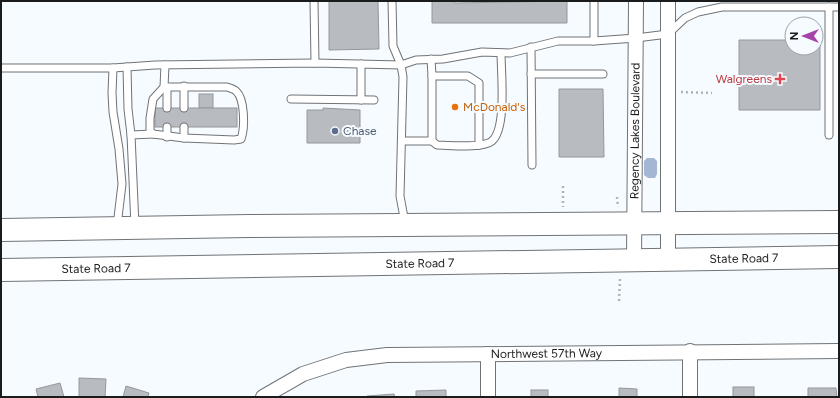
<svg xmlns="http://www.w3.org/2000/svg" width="840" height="398" viewBox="0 0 840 398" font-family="Figtree,sans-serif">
<rect width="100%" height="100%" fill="#f6fbff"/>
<polygon fill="#a3b6d4" points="647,158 654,158 657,161 657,174 655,178 648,178 644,175 644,161"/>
<g fill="#b8bcc0" stroke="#94989c">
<polygon points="329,1 378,1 379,49 329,50"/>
<polygon points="432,1 454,1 454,3 567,1 567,23 432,23"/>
<polygon points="739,40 792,40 792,48 816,48 816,40 820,40 820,110 739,110"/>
<polygon points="559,89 603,89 604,157 559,157"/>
<rect x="199" y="94" width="14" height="14"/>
<rect x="155" y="108" width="82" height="19"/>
<polygon points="323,108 360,110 360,143 307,143 307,110 323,110"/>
<polygon points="79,378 106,379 105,397 79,397"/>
<polygon points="60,383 64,397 38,397 36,389"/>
<polygon points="126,386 149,393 148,397 123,397"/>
<rect x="733" y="387" width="21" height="10"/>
<polygon points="619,388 637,389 637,397 619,397"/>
<polygon points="808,388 836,388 837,397 808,397"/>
<polygon points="446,390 446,397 416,397 416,391"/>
<rect x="531" y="390" width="17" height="7"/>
<polygon points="394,394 395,397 367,397 367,396"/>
</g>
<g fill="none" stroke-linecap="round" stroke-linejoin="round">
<g stroke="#6f7377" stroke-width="9">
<g id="service">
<polyline points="314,1 315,63"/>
<polyline points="392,1 393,46 401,65 403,77 400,196 405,223"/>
<polyline points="594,1 594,41"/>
<polyline points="829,7 829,135"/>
<polyline points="531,47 532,165"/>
<polyline points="431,59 432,76 432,141"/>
<polyline points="127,67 128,109 131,135 135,226"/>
<polyline points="1,68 113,68 155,65 315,63 401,65 416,60 443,59 482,52 510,53 558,41 594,41 636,38 668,34 685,18 698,12 722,7 839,7"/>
<polyline points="113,68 112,93 113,112 119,149 122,184 117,226"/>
<polyline points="531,74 603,74"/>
<polyline points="432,76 468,76 479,83 479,145"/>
<polyline points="184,86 184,108"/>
<path d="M164 87H227C230 88 234 89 236 91 245 99 245 128 241 139L234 140 184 138 153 134 150 131V118L153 99 164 87 165 65"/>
<polyline points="291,99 374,100"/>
<polyline points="361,100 361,64"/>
<polyline points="167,108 167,87"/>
<polyline points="167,127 167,137"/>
<polyline points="131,135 153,134"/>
<polyline points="184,138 184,127"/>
<path d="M402 141H432L437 145C449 145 482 149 492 141 507 128 501 72 501 53"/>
</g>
</g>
<g stroke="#6f7377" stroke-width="16">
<g id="minor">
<polyline points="668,1 668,260"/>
<path id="s1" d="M634 261 636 1"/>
<polyline points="690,351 690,397"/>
<polyline points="488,354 488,397"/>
<path id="s2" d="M263 397 303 374 346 360 387 355 839 351"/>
</g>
</g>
<g stroke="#6f7377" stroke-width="24">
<g id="primary">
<polyline points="1,230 249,226 839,222"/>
<path id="s3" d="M1 270 839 257"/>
</g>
</g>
<g stroke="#afb3b6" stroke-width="2.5" stroke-dasharray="2 3" stroke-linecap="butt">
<polyline points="681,92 712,93"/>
<polyline points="563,186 563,207"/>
<polyline points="617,197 618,207"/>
<polyline points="619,301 620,278"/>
</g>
<use href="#service" stroke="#fff" stroke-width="7"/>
<use href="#minor" stroke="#fff" stroke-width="14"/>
<use href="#primary" stroke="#fff" stroke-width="22"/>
</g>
<path fill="#e0444e" stroke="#f6fbff" stroke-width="1.5" d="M778 73h4v4h4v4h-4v4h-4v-4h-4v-4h4z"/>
<circle fill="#e8710a" stroke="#f6fbff" stroke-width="1.5" cx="455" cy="107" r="4"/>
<circle fill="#5c6f8a" stroke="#f6fbff" stroke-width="1.5" cx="335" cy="131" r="4"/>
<g text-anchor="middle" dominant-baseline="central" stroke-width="4" stroke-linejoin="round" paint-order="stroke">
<g font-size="12" fill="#be3a42" stroke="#f6fbff" text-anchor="end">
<text x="772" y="79">Walgreens</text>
</g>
<g font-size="12" fill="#c56008" stroke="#f6fbff" text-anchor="start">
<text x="463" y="107">McDonald's</text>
</g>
<g font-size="12" fill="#4e5e75" stroke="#f6fbff" text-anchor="start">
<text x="343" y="131">Chase</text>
</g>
<g font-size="12" fill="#191b1c" stroke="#f6fbff">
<text stroke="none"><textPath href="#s1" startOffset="130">Regency Lakes Boulevard</textPath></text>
<text stroke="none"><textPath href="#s3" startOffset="743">State Road 7</textPath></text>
<text stroke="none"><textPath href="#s3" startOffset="419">State Road 7</textPath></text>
<text stroke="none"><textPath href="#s3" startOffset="95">State Road 7</textPath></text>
<text stroke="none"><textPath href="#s2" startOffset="292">Northwest 57th Way</textPath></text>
</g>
</g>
<rect width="840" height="398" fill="none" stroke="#191b1c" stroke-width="4"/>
<g transform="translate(804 36) rotate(270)"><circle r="19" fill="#f6fbff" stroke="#9ea1a4"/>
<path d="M0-3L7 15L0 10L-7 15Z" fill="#a643a9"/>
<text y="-6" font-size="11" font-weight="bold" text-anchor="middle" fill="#191b1c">N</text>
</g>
</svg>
